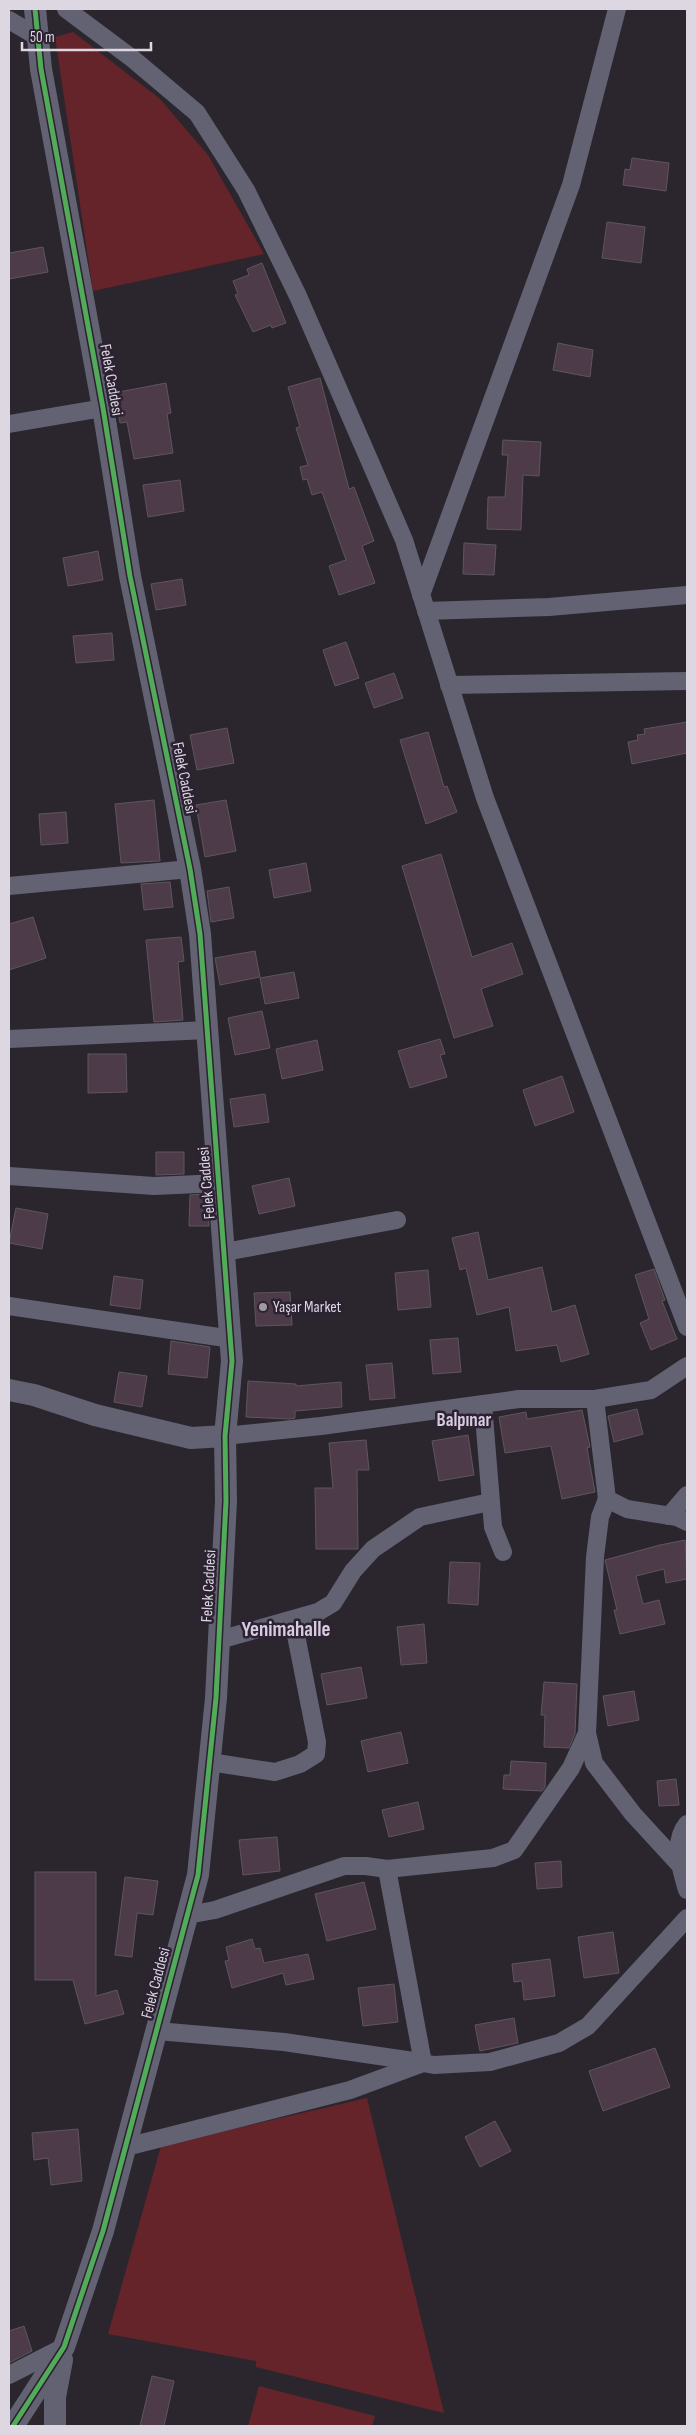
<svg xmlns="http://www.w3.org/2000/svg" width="696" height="2435" viewBox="0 0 696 2435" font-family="'Sofia Sans Condensed',sans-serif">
<rect width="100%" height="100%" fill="#2b262e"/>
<g fill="#652429">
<polygon points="73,32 159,98 208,155 264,254 93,291 55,37"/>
<polygon points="367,2098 444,2413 256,2367 256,2361 108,2334 161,2146"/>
<polygon points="259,2386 375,2416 372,2426 248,2426"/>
</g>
<g fill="#4e3b49" stroke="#5d565c">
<polygon points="632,158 669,163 666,191 623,185 625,169 630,170"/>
<polygon points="607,222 645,227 641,263 602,258"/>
<polygon points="43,247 48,272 9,279 9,253"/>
<polygon points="262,263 286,323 272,328 271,325 253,332 235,295 238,294 233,281 249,275 247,269"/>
<polygon points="558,343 593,350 590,377 553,370"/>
<polygon points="320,378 349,489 354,487 374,541 362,546 375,583 339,595 329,566 346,560 322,492 312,495 307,479 303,480 300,467 308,465 296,428 300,427 288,387"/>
<polygon points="166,383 171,413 167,414 173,453 134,459 127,422 120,423 114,393"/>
<polygon points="503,440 541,442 539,476 523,475 521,530 487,529 488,497 505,497 508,455 502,455"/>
<polygon points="180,480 184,511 148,517 143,485"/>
<polygon points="464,543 496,545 494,575 463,574"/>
<polygon points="98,551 103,580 68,586 63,558"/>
<polygon points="182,579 186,605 156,610 151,584"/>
<polygon points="112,633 114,660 76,663 73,636"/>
<polygon points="346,642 359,678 335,686 323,650"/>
<polygon points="394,673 403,698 374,708 365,683"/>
<polygon points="687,722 687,753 632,764 628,742 638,740 637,735 645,734 644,729"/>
<polygon points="227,728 234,763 197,770 190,735"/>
<polygon points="428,732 444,787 447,786 457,812 426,824 400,740"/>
<polygon points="154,800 160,861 121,863 115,804"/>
<polygon points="226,800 236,851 205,857 196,805"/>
<polygon points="66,812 68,843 41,845 39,814"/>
<polygon points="441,854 472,957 512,943 523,974 481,989 493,1026 454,1038 402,866"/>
<polygon points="306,863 311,891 274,898 269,870"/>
<polygon points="170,882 173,907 144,910 141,884"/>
<polygon points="229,887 234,918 211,922 207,891"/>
<polygon points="33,917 46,958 9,970 9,924"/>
<polygon points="181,937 184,961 178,962 183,1020 154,1022 146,940"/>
<polygon points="255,951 260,977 220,985 215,958"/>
<polygon points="294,972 299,998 265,1004 260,978"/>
<polygon points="262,1011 270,1048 235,1055 228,1018"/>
<polygon points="440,1039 445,1054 440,1055 447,1077 410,1088 398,1051"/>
<polygon points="317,1040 323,1070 282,1079 276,1049"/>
<polygon points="88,1054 126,1054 127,1092 88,1093"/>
<polygon points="562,1076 574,1112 535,1126 523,1090"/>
<polygon points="265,1094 269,1122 234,1127 230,1099"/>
<polygon points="156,1152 184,1152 184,1174 156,1175"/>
<polygon points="289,1178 295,1206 259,1214 252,1186"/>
<polygon points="206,1194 209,1226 189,1226 190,1195"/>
<polygon points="16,1208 48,1214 42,1249 9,1243"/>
<polygon points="478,1232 488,1280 542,1267 552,1312 575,1305 589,1354 561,1362 557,1345 516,1351 509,1307 477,1315 466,1268 460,1270 452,1238"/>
<polygon points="654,1269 665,1300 662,1301 677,1339 651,1350 640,1323 649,1319 635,1275"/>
<polygon points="428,1270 431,1307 398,1310 395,1273"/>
<polygon points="114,1276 143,1280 140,1309 110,1305"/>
<polygon points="290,1292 292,1325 256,1326 254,1293"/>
<polygon points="458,1338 461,1372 433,1374 430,1340"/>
<polygon points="171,1341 210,1347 207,1378 168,1374"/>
<polygon points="392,1363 395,1398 370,1400 366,1365"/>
<polygon points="119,1372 147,1376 142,1407 114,1402"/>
<polygon points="248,1381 296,1384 296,1386 341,1382 342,1407 295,1411 295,1418 290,1419 246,1417"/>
<polygon points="637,1409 643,1434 614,1442 608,1416"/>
<polygon points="582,1410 590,1447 587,1448 595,1492 562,1499 551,1446 505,1453 499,1417 526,1412 527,1419"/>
<polygon points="468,1435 474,1475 439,1481 432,1441"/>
<polygon points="366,1440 369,1470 357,1470 358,1549 316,1549 315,1488 333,1488 329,1443"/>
<polygon points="685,1540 687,1579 666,1583 664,1569 636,1576 643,1604 659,1600 665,1624 620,1634 614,1610 617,1610 605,1560 660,1545"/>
<polygon points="450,1562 480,1563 478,1605 448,1603"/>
<polygon points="424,1624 427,1663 401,1665 397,1627"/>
<polygon points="361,1667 367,1698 327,1705 321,1674"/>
<polygon points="544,1682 577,1684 575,1734 569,1748 544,1747 545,1715 541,1715"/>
<polygon points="634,1691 639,1720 608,1726 603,1696"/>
<polygon points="401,1732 408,1763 368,1772 361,1741"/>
<polygon points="511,1761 546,1763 545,1787 542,1791 503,1789 504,1775 510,1775"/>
<polygon points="676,1779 679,1805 659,1806 657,1781"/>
<polygon points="418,1802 424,1829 389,1837 382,1810"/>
<polygon points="277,1837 280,1871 243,1875 239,1840"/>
<polygon points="561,1861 562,1887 537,1889 535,1863"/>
<polygon points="35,1872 96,1872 96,1996 117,1990 124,2014 85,2024 73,1980 35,1980"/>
<polygon points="125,1877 158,1881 153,1915 137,1913 132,1957 115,1955"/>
<polygon points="364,1882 376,1929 327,1941 315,1894"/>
<polygon points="613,1932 619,1973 584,1978 578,1937"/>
<polygon points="252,1939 255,1949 260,1948 264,1963 308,1954 314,1979 286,1985 283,1973 232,1988 225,1961 229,1960 226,1947"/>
<polygon points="550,1959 555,1996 524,2000 522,1981 514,1982 512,1964"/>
<polygon points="394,1984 398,2022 363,2026 358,1988"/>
<polygon points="514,2018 518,2043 480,2051 475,2025"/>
<polygon points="655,2048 670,2087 603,2111 589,2071"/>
<polygon points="495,2121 511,2151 480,2167 465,2137"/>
<polygon points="78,2129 82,2181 51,2185 48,2158 34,2160 32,2133"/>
<polygon points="24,2326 32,2351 9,2363 9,2331"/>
<polygon points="152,2376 174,2381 164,2426 140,2426"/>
</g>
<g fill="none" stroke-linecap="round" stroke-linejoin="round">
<g stroke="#626273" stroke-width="18">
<polyline points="66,9 133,59 197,113 246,190 298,296 404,540 485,798 687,1327"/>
<polyline points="9,20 36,36"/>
<polyline points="9,424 103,408"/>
<polyline points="421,595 571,185 617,9"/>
<polyline points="426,611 549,607 687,595"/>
<polyline points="449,685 687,681"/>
<polyline points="9,886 190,869"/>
<polyline points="9,1039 208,1030"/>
<polyline points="9,1176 154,1186 220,1183"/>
<polyline points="225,1252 397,1220"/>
<polyline points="9,1306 232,1339"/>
<polyline points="595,1399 651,1390 687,1366"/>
<polyline points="483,1404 493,1527 503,1552"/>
<polyline points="225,1436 321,1426 519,1399 595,1399 607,1499 627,1509 677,1517 687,1522"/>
<polyline points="607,1499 600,1517 595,1557 587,1733 594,1763 633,1814 678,1863"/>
<polyline points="669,1516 687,1495"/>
<polyline points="219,1640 318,1612 333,1603 353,1571 373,1549 420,1517 490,1502"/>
<polyline points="210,1762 275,1772 300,1764 316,1754 317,1742 293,1620"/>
<path d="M687 1824C672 1842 681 1870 687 1890"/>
<polyline points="387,1869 423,2063 434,2065 490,2062 559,2043 588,2026 687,1918"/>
<polyline points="187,1915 215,1910 344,1866 366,1866 387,1869 493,1858 514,1850 571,1768 587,1733"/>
<polyline points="157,2031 284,2042 420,2062"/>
<polyline points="126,2147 350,2090 423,2063"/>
<polyline points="9,2375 64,2347"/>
</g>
<g stroke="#626273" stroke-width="22">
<polyline points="9,1390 34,1395 95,1415 191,1438 225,1436"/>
<polyline points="13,2426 64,2347 103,2231 198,1875 216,1698 226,1501 225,1436 232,1361 200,934 190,869 130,576 103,408 41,69 35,9"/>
<polyline points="55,2426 55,2397 62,2360"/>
</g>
<g stroke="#2c2232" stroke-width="8">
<polyline id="cycleway" points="13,2426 64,2347 103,2231 198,1875 216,1698 226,1501 225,1436 232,1361 200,934 190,869 130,576 103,408 41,69 35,9"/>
</g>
<use href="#cycleway" stroke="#51ab58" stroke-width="5"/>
</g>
<circle fill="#9f99a3" stroke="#2c2232" stroke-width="2" cx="263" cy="1307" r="5"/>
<g text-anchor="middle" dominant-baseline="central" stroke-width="5" stroke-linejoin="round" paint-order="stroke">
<g font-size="16" fill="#ddd7e2" stroke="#2c2232">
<text transform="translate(111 380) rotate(80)">Felek Caddesi</text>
<text transform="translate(184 778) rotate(79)">Felek Caddesi</text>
<text transform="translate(207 1183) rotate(-95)">Felek Caddesi</text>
<text transform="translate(209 1586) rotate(-87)">Felek Caddesi</text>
<text transform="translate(156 1983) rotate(-75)">Felek Caddesi</text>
</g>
<g font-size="16" fill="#ddd7e2" stroke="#2c2232" text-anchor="start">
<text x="273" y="1307">Yaşar Market</text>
</g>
<g font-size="19" font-weight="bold" fill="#d7cbe0" stroke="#2c2232">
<text x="464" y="1420">Balpınar</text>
</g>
<g font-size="21" font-weight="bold" fill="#d7cbe0" stroke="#2c2232">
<text x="286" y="1629">Yenimahalle</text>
</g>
</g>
<rect width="696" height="2435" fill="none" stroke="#ddd7e2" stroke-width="20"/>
<path d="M22 42v8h129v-8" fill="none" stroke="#ddd7e2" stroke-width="2.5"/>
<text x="30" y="42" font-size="15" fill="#ddd7e2" stroke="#2c2232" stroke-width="4" paint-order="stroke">50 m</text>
</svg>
